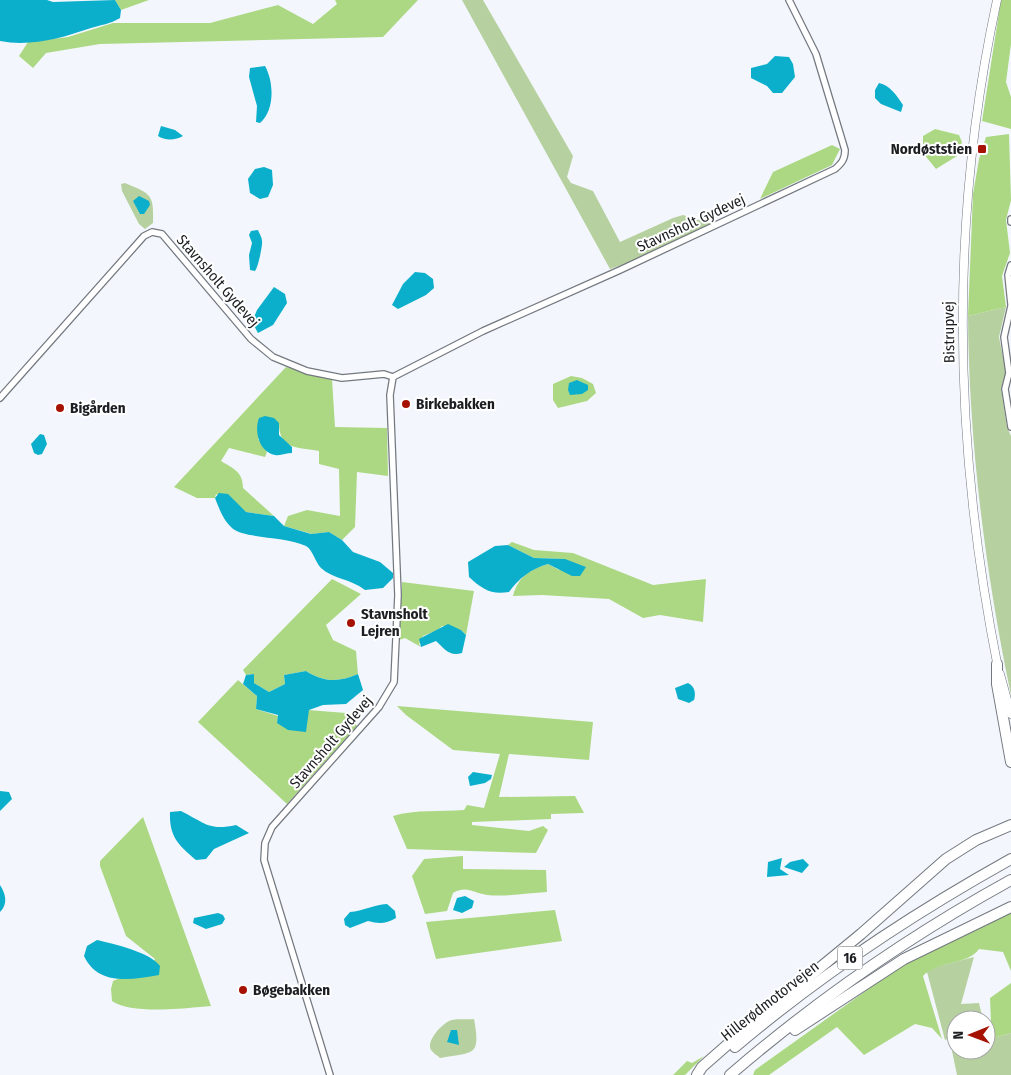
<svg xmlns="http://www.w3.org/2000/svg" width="1011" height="1075" viewBox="0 0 1011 1075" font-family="'Fira Sans Condensed',sans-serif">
<rect width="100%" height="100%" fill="#f3f7fd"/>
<g fill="#b6d19f">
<polygon points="462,0 483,0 573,156 567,177 571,183 593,191 620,242 673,218 683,215 712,224 634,261 610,269"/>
<path d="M125 183C151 194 154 194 153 223L145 229 139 224 122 191 121 184Z"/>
<path d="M1006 307 999 337 1006 372 1001 389 1007 427 1011 436V695C985 570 969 443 968 316Z"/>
<polygon points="974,957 961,1004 979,1003 983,1020 956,1020 956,1035 945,1040 927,972 931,968"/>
<path d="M474 1019C481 1057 474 1052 440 1058 438 1056 433 1053 431 1050 426 1041 441 1025 449 1021 456 1018 467 1020 474 1019Z"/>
<polygon points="1011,1033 1011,1075 957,1075 952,1051 986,1050 986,1040"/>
</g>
<g fill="#acd884">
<polygon points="115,0 149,0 121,10"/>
<polygon points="335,0 418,0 383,37 100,44 46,53 33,68 19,56 28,42 68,37 113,23 210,23 278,5 313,24 337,4"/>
<polygon points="1001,0 1011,0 1011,44 1006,82 1011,97 1011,129 982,121"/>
<polygon points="935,129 959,135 962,142 957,156 936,169 923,153 923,136"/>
<polygon points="1009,134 1011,200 1006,220 1010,253 1002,276 1006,307 968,316 973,194 979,159 986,137"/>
<polygon points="832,145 840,149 832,165 760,199 773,172"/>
<path d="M286 367 332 379 335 427 387 428 388 476 357 472 355 527 342 540 329 532 312 534 284 526 288 516 307 510 340 516 339 469 319 464V451C298 447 279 450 279 423L258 439 267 452 265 457 229 448 221 461C234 469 243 472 243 488L274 516 246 512 216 494 215 498H197L174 487Z"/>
<polygon points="571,376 582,378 593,384 596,393 587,401 558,408 553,400 553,384"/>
<path d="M512 542 534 550 573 553 653 585 706 579 703 622 660 615 643 618 609 599 542 595 513 596C518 577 529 570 548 564L559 570 565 559 534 558 508 545Z"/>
<path d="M332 579 361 594 326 625 333 640 356 651 358 674C340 682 324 683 306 671L284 675 285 684 269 692 254 683V674L246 675 243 670Z"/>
<polygon points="402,582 474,591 466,635 461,630 442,626 438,630 423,636 419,644 421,647 405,638 399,640"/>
<polygon points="238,680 257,696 256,709 278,716 277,723 308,710 346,713 357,726 287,804 198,722"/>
<path d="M397 706 593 722 589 760 509 754 499 797 575 796 584 813 551 814V819L472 822V825L529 831 543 826 548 830 536 853 407 849 393 816C416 809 440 812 464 810L467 805 484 808 500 754 453 750 406 715Z"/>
<path d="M143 817 211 1006C187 1008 131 1015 112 1001L111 989 113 981 120 978 147 977 155 959 126 936 100 866V861Z"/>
<path d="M463 856V869L546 870 547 892C528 893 506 897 487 895 473 893 467 885 453 893L447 911 425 914 412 876 424 859Z"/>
<polygon points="555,910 562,941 436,959 426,922"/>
<path d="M1011 912V971L1003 952 979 949C967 966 940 959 923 976L942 1039 932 1028 915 1024 864 1055 837 1027 769 1075H753L755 1070 895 970 958 937Z"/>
<polygon points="1011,983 1011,1033 986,1040 986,1025 991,1023 990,998"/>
<polygon points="704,1056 685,1075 673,1075 687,1061 692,1063"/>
</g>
<g fill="#0bafcb">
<path d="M0 0H47L53 2 115 0 121 10 120 18C110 24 101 25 91 28 62 38 30 47 0 41Z"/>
<polygon points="775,56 789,57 793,64 795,77 782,93 773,93 767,86 751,78 751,68 767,64"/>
<path d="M265 66C274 82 275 110 260 123L256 122 257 106 249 77 250 68Z"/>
<path d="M879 83C890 85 897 96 903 105L901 112 881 104 875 98V90Z"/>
<path d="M161 126 175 130 183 136C176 140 165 141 158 136Z"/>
<polygon points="264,167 272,170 273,185 268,197 260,199 250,193 248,179 255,169"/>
<polygon points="139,196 149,201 150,205 144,214 140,214 133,201"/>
<path d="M258 230C259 233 262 237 262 241 263 244 258 268 255 271L250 270 249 255 252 243 249 235 251 231Z"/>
<polygon points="415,272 425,273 433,279 434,288 426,295 398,309 392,305 403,284"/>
<polygon points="274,287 285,294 287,303 273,325 258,333 252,322 257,310"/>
<polygon points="577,380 588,385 588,390 582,394 570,395 568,390 569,383"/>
<path d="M265 416 274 418 279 423V435L292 447V453C286 453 281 456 275 455 259 452 254 431 259 418Z"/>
<polygon points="40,434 44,435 47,444 42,454 38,455 34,453 31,444"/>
<path d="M219 493 228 494 246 512 274 516 284 526 311 534 329 532 342 540 353 552 380 562 393 573V578L383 588 365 590C351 579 333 579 321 568 315 562 313 550 306 546 286 536 244 539 232 528 223 520 219 508 215 498Z"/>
<path d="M508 545 534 558 565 559 586 567 580 576H572L548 564C531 569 519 578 509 592 491 595 482 589 469 577L468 562 495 546Z"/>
<path d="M448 624 461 630 466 635 462 653C449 657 444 648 436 641L421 647 419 639Z"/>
<path d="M306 671C324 683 340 682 358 674L363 690 346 704 323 705 309 710 306 732 288 730 277 723 278 715 256 709 257 696 243 684 246 675 254 674V683L269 692 285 684 284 675Z"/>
<path d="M688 683C695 687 696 693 694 700L689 703 678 699 675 688Z"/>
<polygon points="473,772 492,775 491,779 485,783 470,786 468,777"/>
<polygon points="0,791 9,792 12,799 0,811"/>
<path d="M181 811C205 823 209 831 236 825L249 833 214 849 206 859 196 860C178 845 169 836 170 812Z"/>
<polygon points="782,858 780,869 789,875 767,877 768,862"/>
<polygon points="803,859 809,865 802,873 784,867 790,862"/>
<path d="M0 885C6 894 8 904 0 912Z"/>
<polygon points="465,896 474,901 472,908 462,913 453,910 457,898"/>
<path d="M387 904 395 911 396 918C386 924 379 924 368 921L350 928 345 925 344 919 350 912C363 911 373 905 387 904Z"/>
<polygon points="218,913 223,915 225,919 222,924 206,929 193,923 194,918"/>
<path d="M97 940C114 944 150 952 160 966L159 975C131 980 98 986 84 956L87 946Z"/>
<polygon points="451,1030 457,1030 459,1045 447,1042"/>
</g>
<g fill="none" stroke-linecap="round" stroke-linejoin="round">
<g stroke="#747980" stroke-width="8">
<g id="street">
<polyline points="1011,219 1011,222"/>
<polyline points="1011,265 1008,275 1011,304"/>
<polyline points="1011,306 1004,337 1009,373 1005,389 1011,427"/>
<polyline points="0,398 144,236 152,232 162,234 251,339 273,357 307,371 342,378 384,374 393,377"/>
<path d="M330 1075 264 860 265 843 272 827 379 707 394 682 398 595 390 395 393 377 483 331 620 270 835 169C842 163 845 159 845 150L816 54 789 0"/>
</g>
</g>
<g stroke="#747980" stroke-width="9">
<g id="secondary">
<path d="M997 0C949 221 954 447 998 668"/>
<polyline points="1000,674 1011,714"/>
</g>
</g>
<g stroke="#747980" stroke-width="12">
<g id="highway">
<polyline points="997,664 997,684 1011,762"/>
<polyline points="795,1030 904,959 1011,907"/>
<path d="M735 1047C820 975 914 913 1011 859"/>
<polyline points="697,1075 702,1067 743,1031 861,934 946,859 976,840 1011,825"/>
<path d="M730 1075C816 1001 911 935 1011 880"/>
</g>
</g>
<use href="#street" stroke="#fff" stroke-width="5.5"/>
<use href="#secondary" stroke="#fff" stroke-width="8"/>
<use href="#highway" stroke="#fff" stroke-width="10"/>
</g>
<g fill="#a51202" stroke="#fff" stroke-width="2">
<rect x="977" y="144" width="10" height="10" rx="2.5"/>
<circle cx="406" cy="404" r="5"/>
<circle cx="60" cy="408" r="5"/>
<circle cx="351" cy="623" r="5"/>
<circle cx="243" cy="990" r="5"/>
</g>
<g text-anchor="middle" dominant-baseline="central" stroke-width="4" stroke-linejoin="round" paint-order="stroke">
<rect fill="#fff" stroke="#606264" stroke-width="1" x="837.5" y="946.5" width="25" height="23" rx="4"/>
<g font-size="14" font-weight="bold" fill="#1c1e21">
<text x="850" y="958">16</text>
</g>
<g font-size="15" font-weight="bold" fill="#1c1e21" stroke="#fff" text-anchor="start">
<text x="972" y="149" text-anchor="end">Nordøststien</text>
<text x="416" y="404">Birkebakken</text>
<text x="70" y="408">Bigården</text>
<text x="361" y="614">Stavnsholt<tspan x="361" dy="17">Lejren</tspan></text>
<text x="253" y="990">Bøgebakken</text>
</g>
<g font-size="15" fill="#1c1e21" stroke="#fff">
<text transform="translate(691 223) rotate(-25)">Stavnsholt Gydevej</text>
<text transform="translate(218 281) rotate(49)">Stavnsholt Gydevej</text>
<text transform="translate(949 332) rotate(-91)">Bistrupvej</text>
<text transform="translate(331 742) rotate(-49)">Stavnsholt Gydevej</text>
<text transform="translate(770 1001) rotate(-38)">Hillerødmotorvejen</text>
</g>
</g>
<g transform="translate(971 1035) rotate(269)"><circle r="24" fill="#ffffff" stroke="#a4a5a6"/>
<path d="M0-4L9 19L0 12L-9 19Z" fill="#a51202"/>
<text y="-8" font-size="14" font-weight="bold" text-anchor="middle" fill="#1c1e21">N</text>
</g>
</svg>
